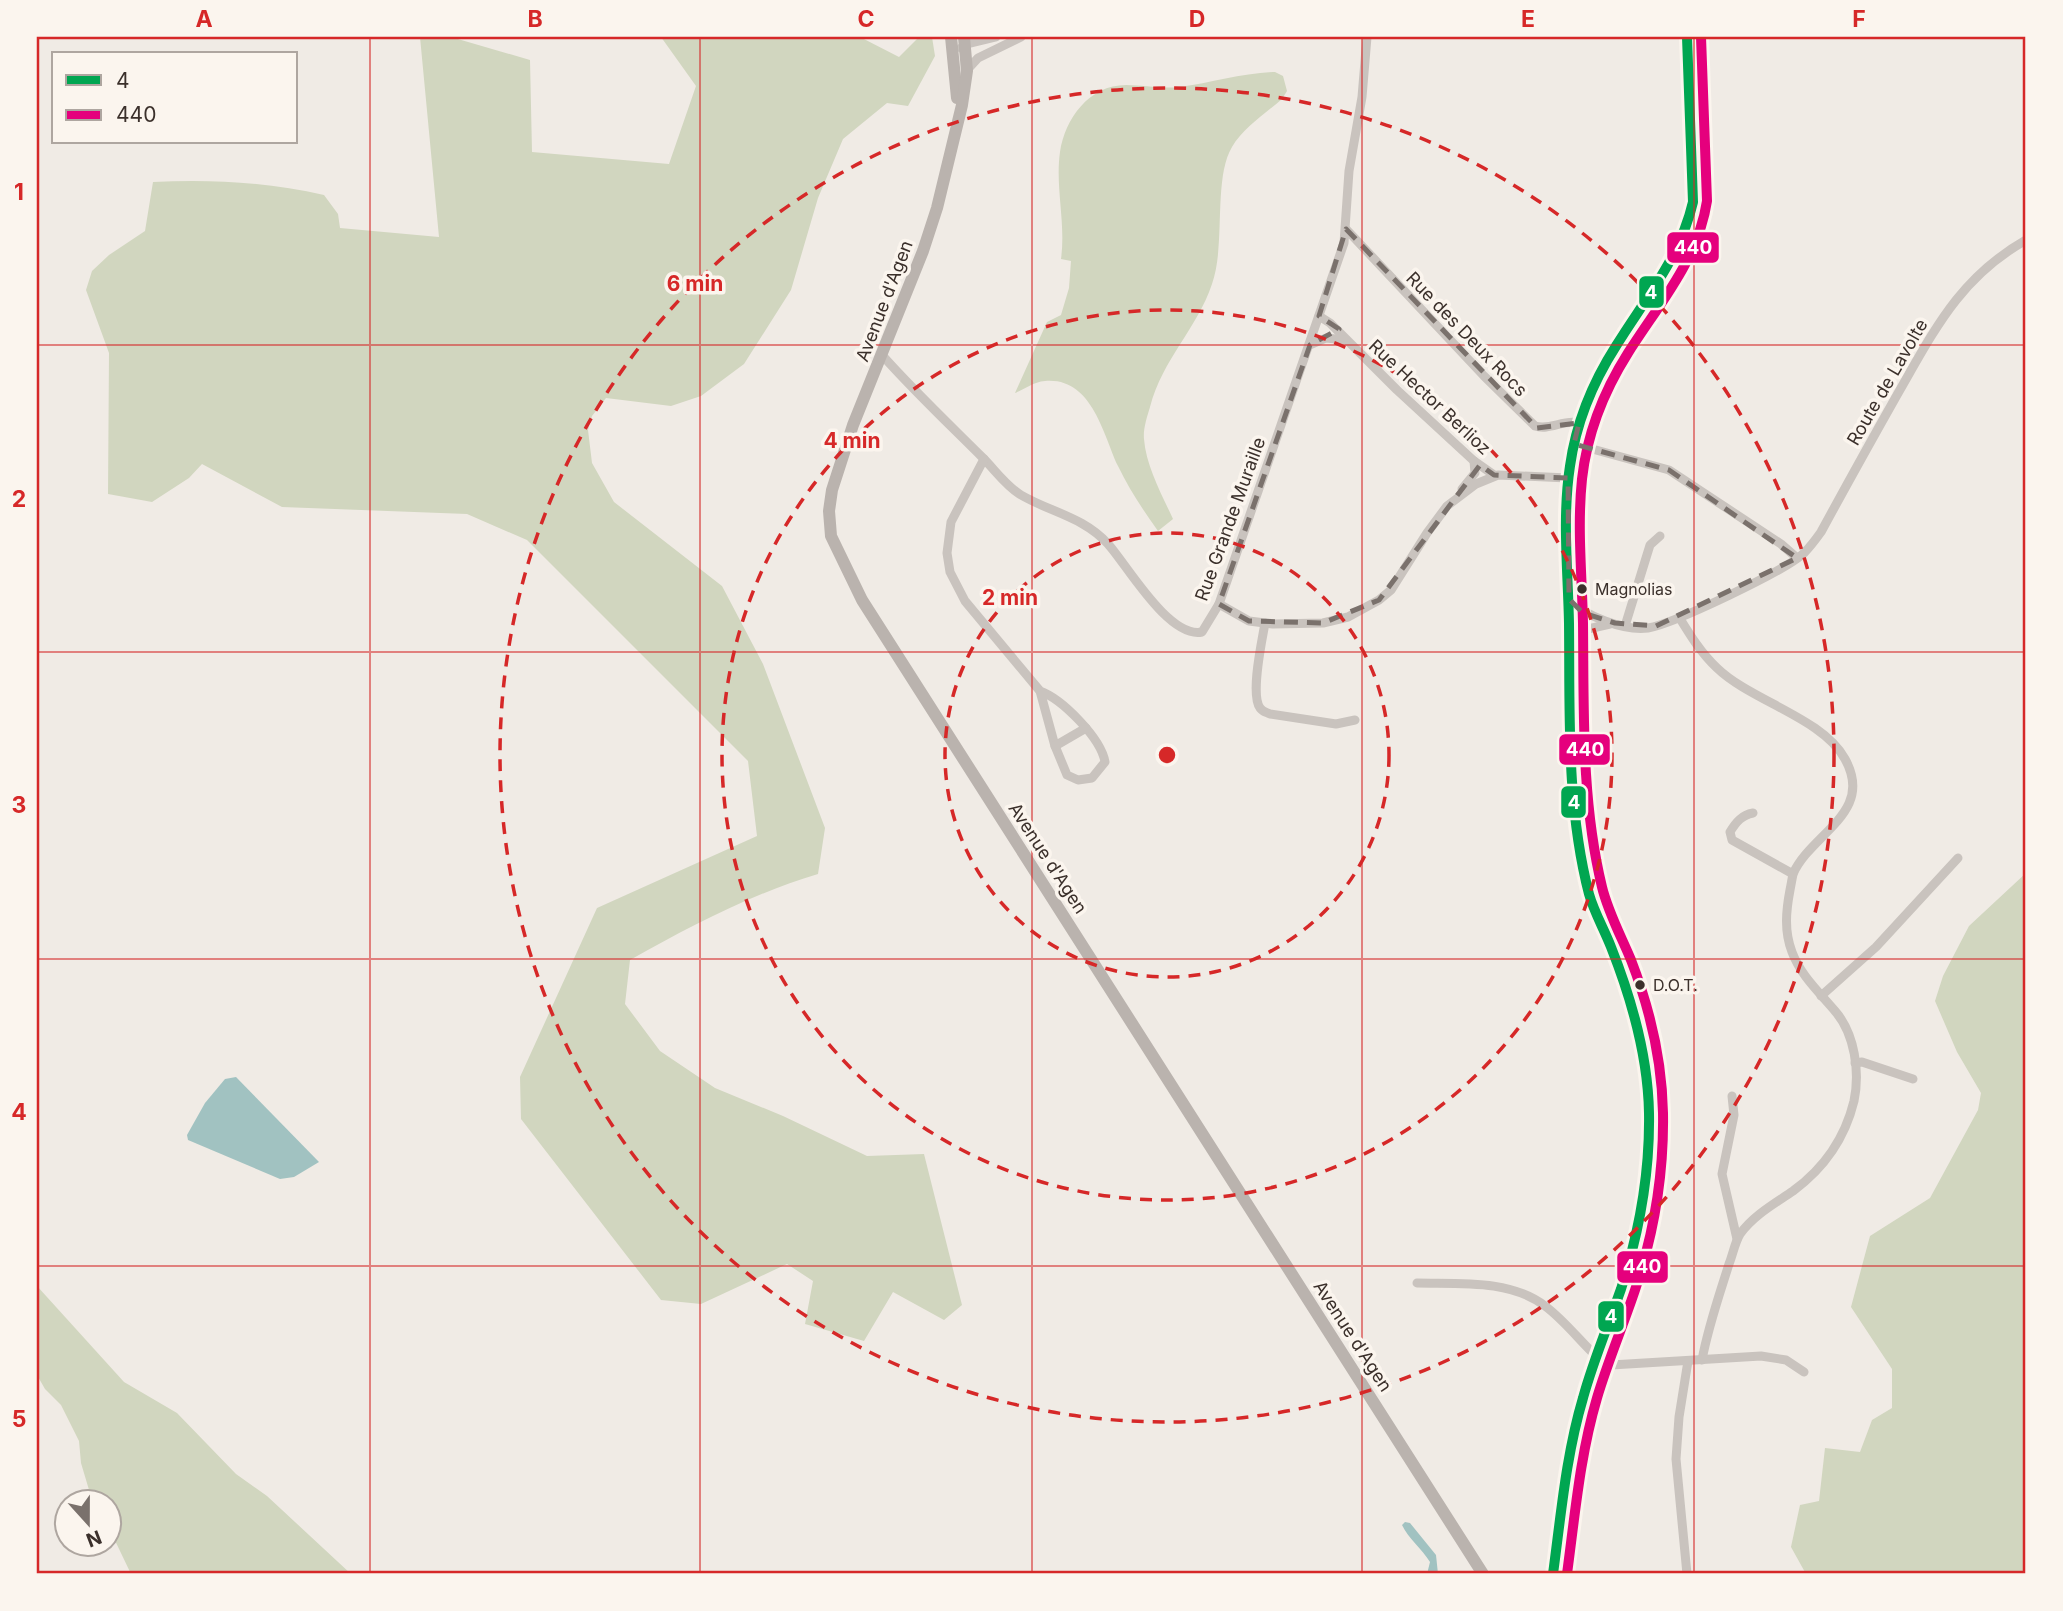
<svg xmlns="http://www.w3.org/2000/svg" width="2063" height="1611" viewBox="0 0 2063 1611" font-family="Inter,sans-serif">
<rect width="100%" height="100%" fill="#f0ebe5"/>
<g fill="#d1d6bf">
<path d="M420 37H451L530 60 532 152 669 164 696 86 661 37H860L899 57 919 37H932L935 56 908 106 887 103 843 139 818 198 791 290 744 364 701 396 671 406 606 398 592 416 588 430 592 463 614 502 722 586 763 664 825 828 818 874C751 894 691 926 630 960L625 1004 660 1051 715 1088 783 1116 867 1156 924 1154 962 1305 944 1320 893 1292 864 1341 805 1324 813 1281 787 1264 701 1304 661 1300 521 1119 520 1077 597 908 757 836 748 761 527 540 467 514 282 507 202 464 189 478 152 502 108 494 109 353 86 290 92 271 109 255 145 231 153 182C210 179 268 182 324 195L338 214 340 228 439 237Z"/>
<path d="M1275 72 1283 76 1287 91 1282 99C1266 113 1243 128 1232 147 1213 179 1226 245 1212 284 1197 329 1163 358 1150 407 1147 417 1143 429 1144 439 1146 466 1162 495 1173 519L1158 531C1143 510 1129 489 1118 466 1103 434 1092 377 1045 381 1033 382 1025 389 1015 393L1047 322 1061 315 1069 288 1071 261 1061 259C1066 223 1055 187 1060 152 1065 119 1089 85 1126 85 1144 85 1161 89 1179 87 1212 83 1242 73 1275 72Z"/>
<polygon points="2026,873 2026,1574 1806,1574 1791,1547 1800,1505 1819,1501 1825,1448 1860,1452 1872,1420 1892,1408 1892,1369 1851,1307 1870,1236 1930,1198 1978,1110 1981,1093 1957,1052 1935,1001 1943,976 1969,926"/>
<polygon points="37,1286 124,1382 177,1413 236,1474 267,1496 351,1574 131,1574 109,1528 108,1502 93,1502 92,1500 81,1463 79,1441 61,1405 45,1389 37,1375"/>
</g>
<g fill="#a1c2c1">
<polygon points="236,1077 319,1162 294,1177 280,1179 188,1140 187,1135 205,1103 225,1079"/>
<path d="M1405 1522 1410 1523 1436 1555 1438 1574H1427L1430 1562C1422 1549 1408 1538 1402 1525Z"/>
</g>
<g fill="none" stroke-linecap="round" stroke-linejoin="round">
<g stroke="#c9c3be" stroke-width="9">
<polyline points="961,48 967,44 996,37"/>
<polyline points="967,70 978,58 1021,37"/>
<path d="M1346 229 1484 376 1535 426C1550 431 1563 419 1579 423"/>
<polyline points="1319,316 1330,323 1397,390 1474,461 1494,475"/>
<polyline points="1310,345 1326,338 1346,340"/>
<path d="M882 355C914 391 949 424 983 458 995 470 1006 486 1021 495 1050 512 1084 517 1108 544 1127 565 1169 639 1202 632L1219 604 1344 243 1349 171 1362 97 1367 37"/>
<polyline points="1574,444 1669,470 1781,544 1797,558"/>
<path d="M984 459 951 522 947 553 950 572 965 601 1040 691 1055 746 1067 775 1078 780 1092 778 1105 762C1101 738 1062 699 1040 691"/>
<polyline points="1462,489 1475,473 1474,461"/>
<path d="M1569 599C1584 616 1624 631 1648 628 1673 624 1785 571 1804 553 1810 547 1816 539 1821 532 1846 486 1871 441 1897 395 1934 331 1959 278 2026 240"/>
<polyline points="1219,604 1249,621 1273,624 1323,623 1348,617 1379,600 1391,590 1427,533 1447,506 1476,484 1498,475 1568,478"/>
<path d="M1679 617C1690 635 1701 653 1717 668 1751 701 1823 718 1845 759 1875 813 1811 833 1793 874 1792 879 1791 885 1790 890 1786 911 1784 931 1792 952 1801 976 1819 992 1835 1011 1855 1034 1860 1072 1854 1101 1845 1138 1823 1169 1793 1191 1774 1204 1754 1215 1740 1234 1735 1242 1733 1254 1729 1264 1719 1296 1708 1327 1702 1360"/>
<path d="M1265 623C1262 641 1250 694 1260 708 1263 712 1266 712 1270 714L1336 724 1355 720"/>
<polyline points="1625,626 1650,545 1660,536"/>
<polyline points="1569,639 1588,629 1610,624"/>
<polyline points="1055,746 1086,728"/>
<path d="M1753 813C1742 815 1736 822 1730 832L1732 840 1793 874"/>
<polyline points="1821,996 1876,947 1958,858"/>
<polyline points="1855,1063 1862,1062 1913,1079"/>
<polyline points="1732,1096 1734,1115 1722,1174 1737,1239"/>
<path d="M1417 1283C1458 1284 1510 1279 1545 1306 1564 1320 1579 1340 1596 1356"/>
<polyline points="1595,1360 1611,1365 1761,1356 1786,1360 1804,1372"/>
<polyline points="1687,1574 1676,1459 1679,1417 1688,1361"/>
</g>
<path stroke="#c9c3be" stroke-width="10" d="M1553 1574C1560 1520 1566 1465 1579 1411 1591 1363 1613 1317 1627 1269 1643 1213 1652 1149 1648 1091 1645 1043 1631 998 1613 953 1606 933 1594 914 1589 894 1567 809 1570 723 1569 637 1569 585 1563 531 1568 479 1572 432 1591 386 1616 346 1645 299 1684 257 1693 202L1687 37"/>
<g stroke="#bab3ae" stroke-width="12">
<polyline points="951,37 957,98"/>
<polyline points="964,37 967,71 962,105 937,208 923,251 853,425 832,490 829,511 831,536 862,600 1483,1574"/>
</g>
<g stroke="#fbf5ee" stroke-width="16">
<path id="bus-1" d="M1553 1574C1561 1515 1566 1455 1583 1398 1593 1361 1608 1326 1621 1289 1639 1233 1650 1173 1649 1113 1648 1055 1632 1000 1611 947 1604 929 1594 912 1589 894 1566 805 1570 713 1569 623 1568 571 1562 518 1570 466 1576 423 1593 382 1616 346 1645 299 1680 258 1693 202L1687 37"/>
</g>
<g stroke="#fbf5ee" stroke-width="16">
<path id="bus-2" d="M1567 1574C1575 1515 1580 1455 1597 1398 1608 1361 1623 1326 1635 1290 1654 1233 1664 1173 1663 1113 1662 1060 1650 1009 1631 960 1621 936 1608 912 1602 887 1581 800 1584 711 1583 623 1582 575 1577 527 1582 479 1587 434 1604 391 1628 353 1659 304 1698 260 1707 201L1701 37"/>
</g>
<use href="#bus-1" stroke="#00a651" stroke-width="10"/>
<use href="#bus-2" stroke="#e5007d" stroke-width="10"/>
</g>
<path fill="none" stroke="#7a716c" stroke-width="5" stroke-dasharray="14 9" stroke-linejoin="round" d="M1346 229 1537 428 1579 423 1574 444 1669 470 1797 558 1656 626 1615 623 1583 613 1569 599 1568 478 1494 475 1480 465 1379 600 1323 623 1249 621 1219 604 1310 345 1339 329 1319 316Z"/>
<path fill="none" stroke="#d62828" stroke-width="2" stroke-opacity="0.55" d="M370 37V1574M700 37V1574M1032 37V1574M1362 37V1574M1694 37V1574M37 345H2026M37 652H2026M37 959H2026M37 1266H2026"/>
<g fill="none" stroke="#d62828" stroke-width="3.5" stroke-dasharray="12 9">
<circle cx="1167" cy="755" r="222"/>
<circle cx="1167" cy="755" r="445"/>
<circle cx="1167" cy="755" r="667"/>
</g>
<g fill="#3b302b" stroke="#fbf5ee" stroke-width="2.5">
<circle cx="1582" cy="589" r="6"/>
<circle cx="1640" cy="985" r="6"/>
</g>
<g text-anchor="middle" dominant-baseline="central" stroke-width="7" stroke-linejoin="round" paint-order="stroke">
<g font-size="16" fill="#3b302b" stroke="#fbf5ee" text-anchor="start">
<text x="1595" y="589">Magnolias</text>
<text x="1653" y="985">D.O.T.</text>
</g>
<g font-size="18" fill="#3b302b" stroke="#fbf5ee">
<text transform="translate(884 301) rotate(-69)">Avenue d'Agen</text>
<text transform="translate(1467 334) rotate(46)">Rue des Deux Rocs</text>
<text transform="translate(1887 382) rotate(-60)">Route de Lavolte</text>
<text transform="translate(1430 397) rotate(43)">Rue Hector Berlioz</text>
<text transform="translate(1230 519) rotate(-70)">Rue Grande Muraille</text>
<text transform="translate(1048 858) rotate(57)">Avenue d'Agen</text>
<text transform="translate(1353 1336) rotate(57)">Avenue d'Agen</text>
</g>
</g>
<circle cx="1167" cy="755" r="10" fill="#d62828" stroke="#fbf5ee" stroke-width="3.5"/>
<g font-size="21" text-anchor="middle" font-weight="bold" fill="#d62828" stroke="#fbf5ee" stroke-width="7" stroke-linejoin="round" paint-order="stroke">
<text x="695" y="291">6 min</text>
<text x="852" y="448">4 min</text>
<text x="1010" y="605">2 min</text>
</g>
<g stroke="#fbf5ee" stroke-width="2.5">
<rect x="1666" y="231" width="54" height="33" rx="7" fill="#e5007d"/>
<rect x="1638" y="275" width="27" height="34" rx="7" fill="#00a651"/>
<rect x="1558" y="733" width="53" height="33" rx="7" fill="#e5007d"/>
<rect x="1560" y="785" width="27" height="34" rx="7" fill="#00a651"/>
<rect x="1616" y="1250" width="53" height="34" rx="7" fill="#e5007d"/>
<rect x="1597" y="1300" width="28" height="33" rx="7" fill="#00a651"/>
</g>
<g font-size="19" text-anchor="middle" font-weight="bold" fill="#fff">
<text x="1693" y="254">440</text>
<text x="1651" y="299">4</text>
<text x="1585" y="756">440</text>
<text x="1574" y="809">4</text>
<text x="1642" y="1273">440</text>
<text x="1611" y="1323">4</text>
</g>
<rect width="2063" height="1611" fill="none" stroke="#fbf5ee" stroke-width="77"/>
<rect x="52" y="52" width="245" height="91" fill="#fbf5ee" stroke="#aea6a0" stroke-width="2"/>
<rect x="66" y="75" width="35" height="10" fill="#00a651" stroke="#aea6a0" stroke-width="2"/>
<text x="116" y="88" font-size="21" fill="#3b302b">4</text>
<rect x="66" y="110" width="35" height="10" fill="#e5007d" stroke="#aea6a0" stroke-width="2"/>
<text x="116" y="122" font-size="21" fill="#3b302b">440</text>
<g transform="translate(88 1523) rotate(159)"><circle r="33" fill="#fbf5ee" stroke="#aea6a0" stroke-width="2"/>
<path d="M0-5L12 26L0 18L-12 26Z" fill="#7a716c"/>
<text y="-10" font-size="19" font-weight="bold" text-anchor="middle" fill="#3b302b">N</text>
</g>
<rect x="38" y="38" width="1986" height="1534" fill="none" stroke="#d62828" stroke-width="2.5"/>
<g font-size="23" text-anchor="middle" font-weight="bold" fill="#d62828">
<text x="204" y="27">A</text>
<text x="535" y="27">B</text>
<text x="866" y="27">C</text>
<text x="1197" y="27">D</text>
<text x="1528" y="27">E</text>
<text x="1859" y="27">F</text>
<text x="19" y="200">1</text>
<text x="19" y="507">2</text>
<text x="19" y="813">3</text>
<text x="19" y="1120">4</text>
<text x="19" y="1427">5</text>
</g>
</svg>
